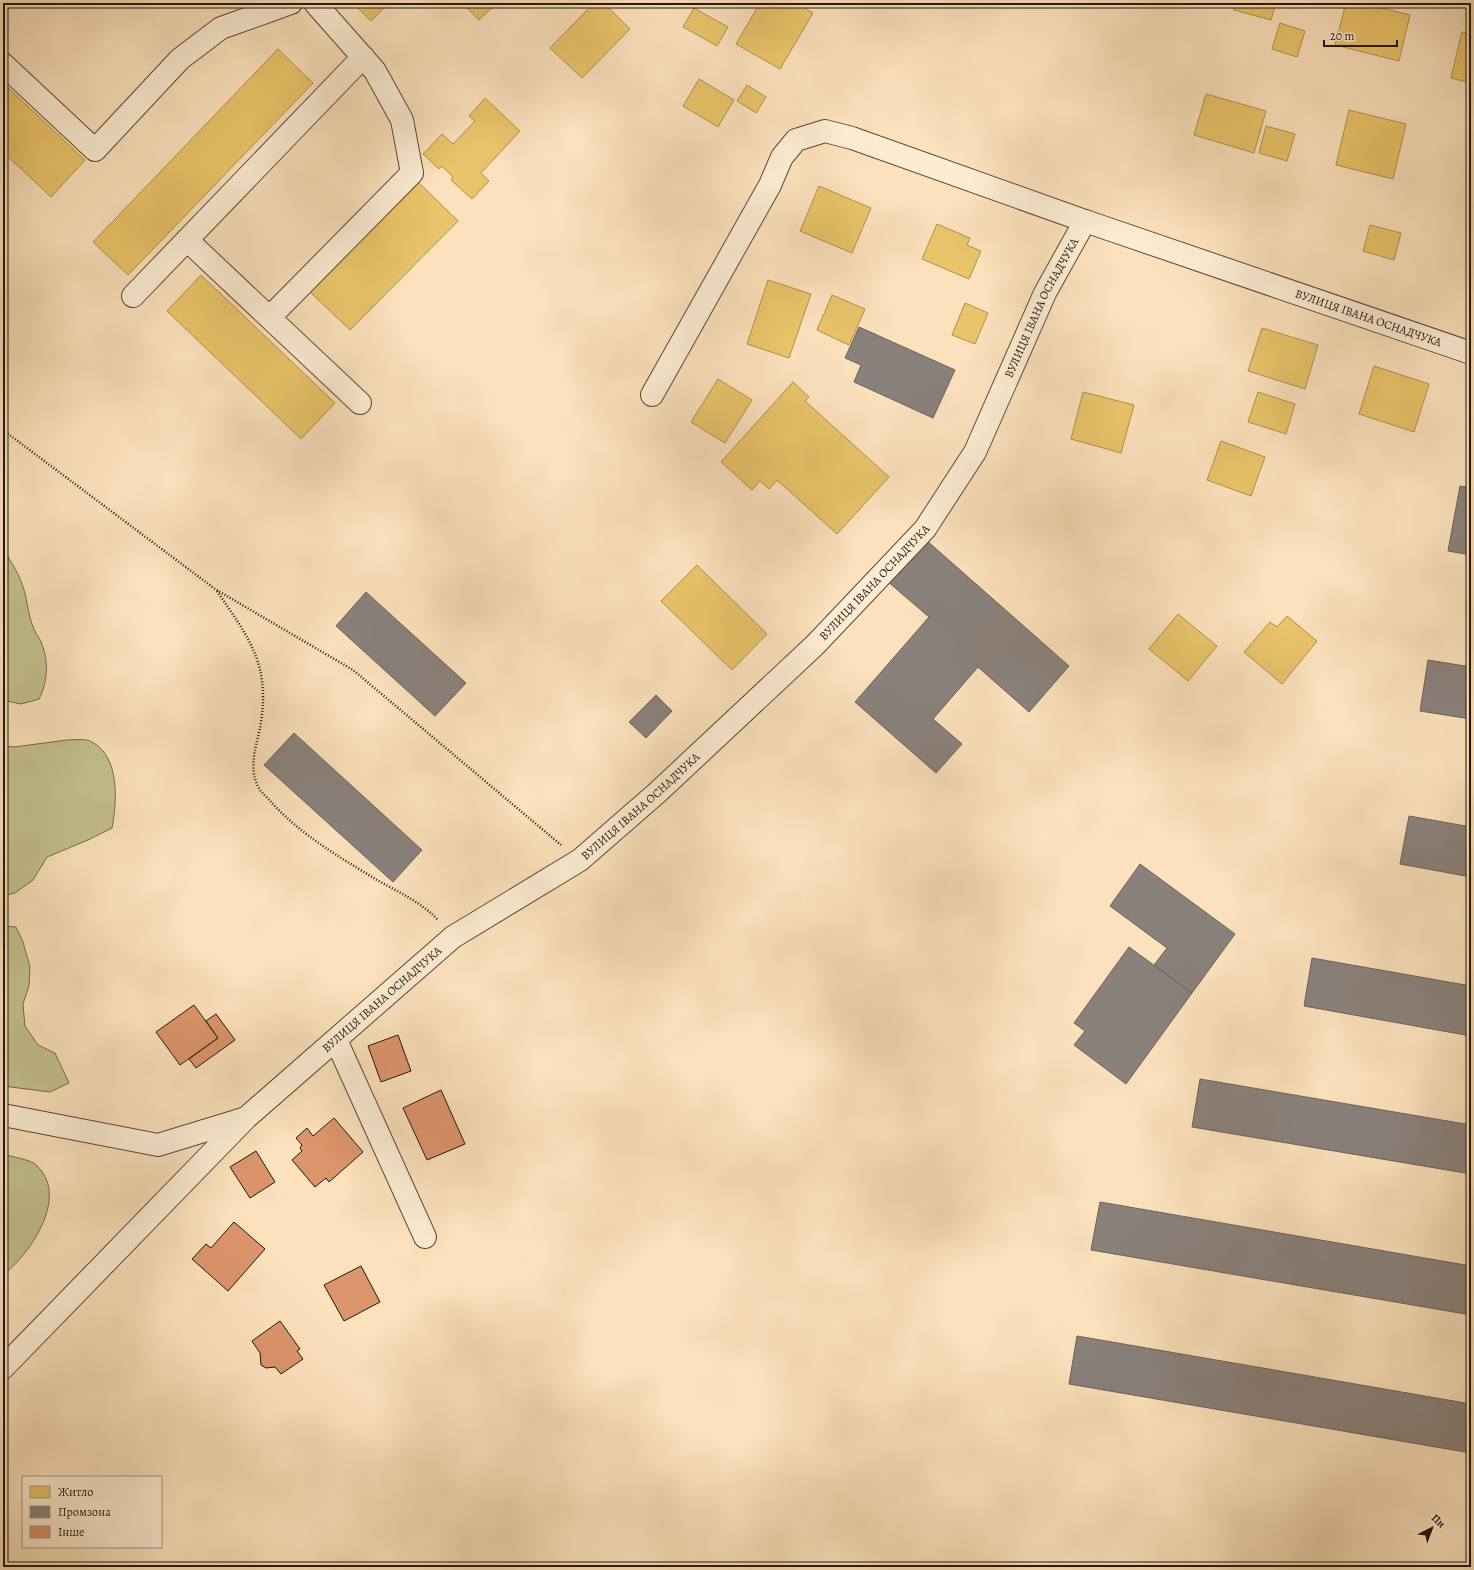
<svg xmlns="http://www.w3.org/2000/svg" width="1474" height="1570" viewBox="0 0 1474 1570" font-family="Alegreya,serif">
<rect width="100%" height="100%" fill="#fbe1bc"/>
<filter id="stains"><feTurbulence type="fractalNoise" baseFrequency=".005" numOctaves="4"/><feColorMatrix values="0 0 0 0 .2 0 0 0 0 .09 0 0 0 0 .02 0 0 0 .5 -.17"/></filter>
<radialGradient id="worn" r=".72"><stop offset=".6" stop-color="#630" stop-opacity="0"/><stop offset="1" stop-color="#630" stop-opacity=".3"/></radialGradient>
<g fill="#c4c18d" stroke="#746c4c">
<path d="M3 549C11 562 20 575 24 590 28 603 28 616 34 629 35 633 39 637 41 642 49 660 48 682 39 699L21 704 3 700Z"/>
<path d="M67 740C74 740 86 738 92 742 120 757 117 801 112 828L88 840 47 857 33 880 15 893 3 896V746L14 747Z"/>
<polygon points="3,926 16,927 23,942 30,967 29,986 23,1004 25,1026 38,1045 55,1053 69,1083 50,1092 3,1086"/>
<path d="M3 1154C12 1157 28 1159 35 1164 70 1194 33 1249 7 1272L3 1266Z"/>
</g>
<g fill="#e9c46a" stroke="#ae904d">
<polygon points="353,3 389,3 371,21"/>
<polygon points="462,3 497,3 479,20"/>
<polygon points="594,3 604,3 630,29 582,78 550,48"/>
<polygon points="760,3 796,3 813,13 780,69 736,44"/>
<polygon points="1236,3 1276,3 1271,20 1234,10"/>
<polygon points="1346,3 1362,3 1410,15 1399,61 1335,45"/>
<polygon points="694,8 728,27 717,46 683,27"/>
<polygon points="1280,23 1305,31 1297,57 1272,49"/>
<polygon points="1462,32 1471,34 1471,83 1451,78"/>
<polygon points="278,49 313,83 128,275 93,242"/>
<polygon points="699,79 734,100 718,127 683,106"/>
<polygon points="3,83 85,160 51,197 3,152"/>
<polygon points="747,85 766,97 756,113 737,101"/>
<polygon points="1206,94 1266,111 1254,153 1194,135"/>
<polygon points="485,98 520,131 481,173 489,181 472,199 451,180 453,177 442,166 439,169 423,154 442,134 453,144 475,121 469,116"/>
<polygon points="1349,110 1406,124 1393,179 1336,165"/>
<polygon points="1266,126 1295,134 1287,161 1259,153"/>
<polygon points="417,181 458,221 350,330 309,291"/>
<polygon points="819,186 871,208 852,253 800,231"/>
<polygon points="937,224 970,238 967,245 981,251 969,279 922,259"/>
<polygon points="1370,225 1401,233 1394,260 1363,251"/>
<polygon points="201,275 335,403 301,439 167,311"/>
<polygon points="768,280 811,294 789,358 747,344"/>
<polygon points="832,295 865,309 849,345 817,330"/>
<polygon points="965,303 988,313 975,344 952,335"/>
<polygon points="1262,328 1318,345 1305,389 1248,371"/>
<polygon points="1374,366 1429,384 1414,432 1359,414"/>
<polygon points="718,379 752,400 725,443 691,422"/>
<polygon points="793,382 809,397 805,401 889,477 837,534 777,480 769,489 760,481 752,490 721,462"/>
<polygon points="1083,392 1134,405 1121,453 1071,439"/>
<polygon points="1258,392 1295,404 1286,434 1248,422"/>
<polygon points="1221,441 1265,457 1251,496 1207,480"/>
<polygon points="697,565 767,634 732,670 661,601"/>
<polygon points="1178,614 1217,646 1188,681 1149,649"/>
<polygon points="1287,616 1317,641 1282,684 1244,652 1270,622 1277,627"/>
</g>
<g fill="#8a817c" stroke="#6c615a">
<polygon points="859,327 955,370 933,418 854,382 861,365 845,358"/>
<polygon points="1460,486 1471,488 1471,555 1448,551"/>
<polygon points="917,532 1069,666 1029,712 978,667 933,719 962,744 936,773 855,702 929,617 880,575"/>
<polygon points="366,592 466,683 435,716 336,626"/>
<polygon points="1428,660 1471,667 1471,719 1420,711"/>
<polygon points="656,695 672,711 646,738 629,722"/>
<polygon points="294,733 422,850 393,882 264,765"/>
<polygon points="1409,816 1471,827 1471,877 1400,864"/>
<polygon points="1140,864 1235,934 1192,993 1154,965 1167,948 1110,906"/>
<polygon points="1129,947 1192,993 1126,1084 1074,1045 1085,1031 1074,1023"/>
<polygon points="1312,958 1471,986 1471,1036 1304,1006"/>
<polygon points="1200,1079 1471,1125 1471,1174 1192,1127"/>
<polygon points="1100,1202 1471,1266 1471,1315 1091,1250"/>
<polygon points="1077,1336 1471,1404 1471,1453 1069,1384"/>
</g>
<g fill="#dc956a" stroke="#25160a">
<polygon points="194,1005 218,1038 180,1065 156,1032"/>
<polygon points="216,1014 235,1040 196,1068 189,1059 218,1038 206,1021"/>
<polygon points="398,1035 411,1071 381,1082 368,1046"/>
<polygon points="441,1090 465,1144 427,1160 403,1108"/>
<polygon points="334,1118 363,1152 329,1182 326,1178 315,1187 292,1160 302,1151 300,1148 302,1145 296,1138 307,1128 313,1136"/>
<polygon points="256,1151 275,1182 250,1198 230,1167"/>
<polygon points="234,1222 265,1249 228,1291 192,1259 206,1244 211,1248"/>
<polygon points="361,1266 380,1302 344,1321 324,1285"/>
<polygon points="280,1321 300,1349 297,1351 303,1359 281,1374 275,1367 266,1368 261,1365 260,1353 252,1341"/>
</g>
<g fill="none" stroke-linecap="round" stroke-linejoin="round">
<g stroke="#5a4936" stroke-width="24">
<g id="minor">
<polyline points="3,64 95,150 180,59 221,28 291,3"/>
<polyline points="187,240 360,403"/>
<polyline points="133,296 363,57"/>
<polyline points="270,317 412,173 402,120 375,71 315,3"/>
<polyline points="652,395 770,185 782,157 796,140 825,131 852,138 1085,221"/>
<polyline points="336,1040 425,1237"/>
<polyline points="3,1115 158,1145 243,1119"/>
<path id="s1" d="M3 1368 246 1118 453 937 580 860 658 792 815 645 925 529 975 452 1045 293 1085 221 1471 353"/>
</g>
</g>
<g stroke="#25160a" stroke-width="2.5" stroke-dasharray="1 2" stroke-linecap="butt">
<polyline points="3,430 215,589 353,670 561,845"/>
<path d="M217 591C248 637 270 663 261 722 258 743 248 763 257 784 259 791 267 797 272 803 301 835 341 858 377 880 398 892 421 902 438 920"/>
</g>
<use href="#minor" stroke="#fcecd3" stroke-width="22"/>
</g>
<g text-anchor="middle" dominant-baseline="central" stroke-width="4" stroke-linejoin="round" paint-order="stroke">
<g font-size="12" fill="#25160a" stroke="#fcecd3">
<text stroke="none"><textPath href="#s1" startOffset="1501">ВУЛИЦЯ ІВАНА ОСНАДЧУКА</textPath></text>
<text stroke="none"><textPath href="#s1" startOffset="1898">ВУЛИЦЯ ІВАНА ОСНАДЧУКА</textPath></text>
<text stroke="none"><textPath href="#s1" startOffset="1177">ВУЛИЦЯ ІВАНА ОСНАДЧУКА</textPath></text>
<text stroke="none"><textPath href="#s1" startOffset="853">ВУЛИЦЯ ІВАНА ОСНАДЧУКА</textPath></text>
<text stroke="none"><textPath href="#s1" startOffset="529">ВУЛИЦЯ ІВАНА ОСНАДЧУКА</textPath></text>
</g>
</g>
<rect width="1474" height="1570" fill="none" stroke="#fbe1bc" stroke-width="16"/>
<rect x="4" y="4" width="1466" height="1562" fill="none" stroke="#25160a" stroke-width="2"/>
<rect x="8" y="8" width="1458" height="1554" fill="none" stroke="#25160a"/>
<rect x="22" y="1476" width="140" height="72" fill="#fcecd3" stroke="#a69683"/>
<rect x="30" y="1486" width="20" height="12" fill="#e9c46a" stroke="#a69683"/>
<text x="58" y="1496" font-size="12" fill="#25160a">Житло</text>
<rect x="30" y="1506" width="20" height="12" fill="#8a817c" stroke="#a69683"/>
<text x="58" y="1516" font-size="12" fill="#25160a">Промзона</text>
<rect x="30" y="1526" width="20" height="12" fill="#dc956a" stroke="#a69683"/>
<text x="58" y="1536" font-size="12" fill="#25160a">Інше</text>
<g transform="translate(1432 1528) rotate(42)" stroke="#fcecd3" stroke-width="3" paint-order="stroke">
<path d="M0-3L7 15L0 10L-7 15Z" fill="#25160a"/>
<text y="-6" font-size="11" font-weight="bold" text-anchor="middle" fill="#25160a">Пн</text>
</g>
<path d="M1324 40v6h73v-6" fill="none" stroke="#25160a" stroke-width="2"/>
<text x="1330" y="40" font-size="12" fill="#25160a" stroke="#fcecd3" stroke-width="3" paint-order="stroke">20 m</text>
<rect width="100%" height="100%" filter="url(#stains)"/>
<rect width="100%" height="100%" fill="url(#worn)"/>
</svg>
